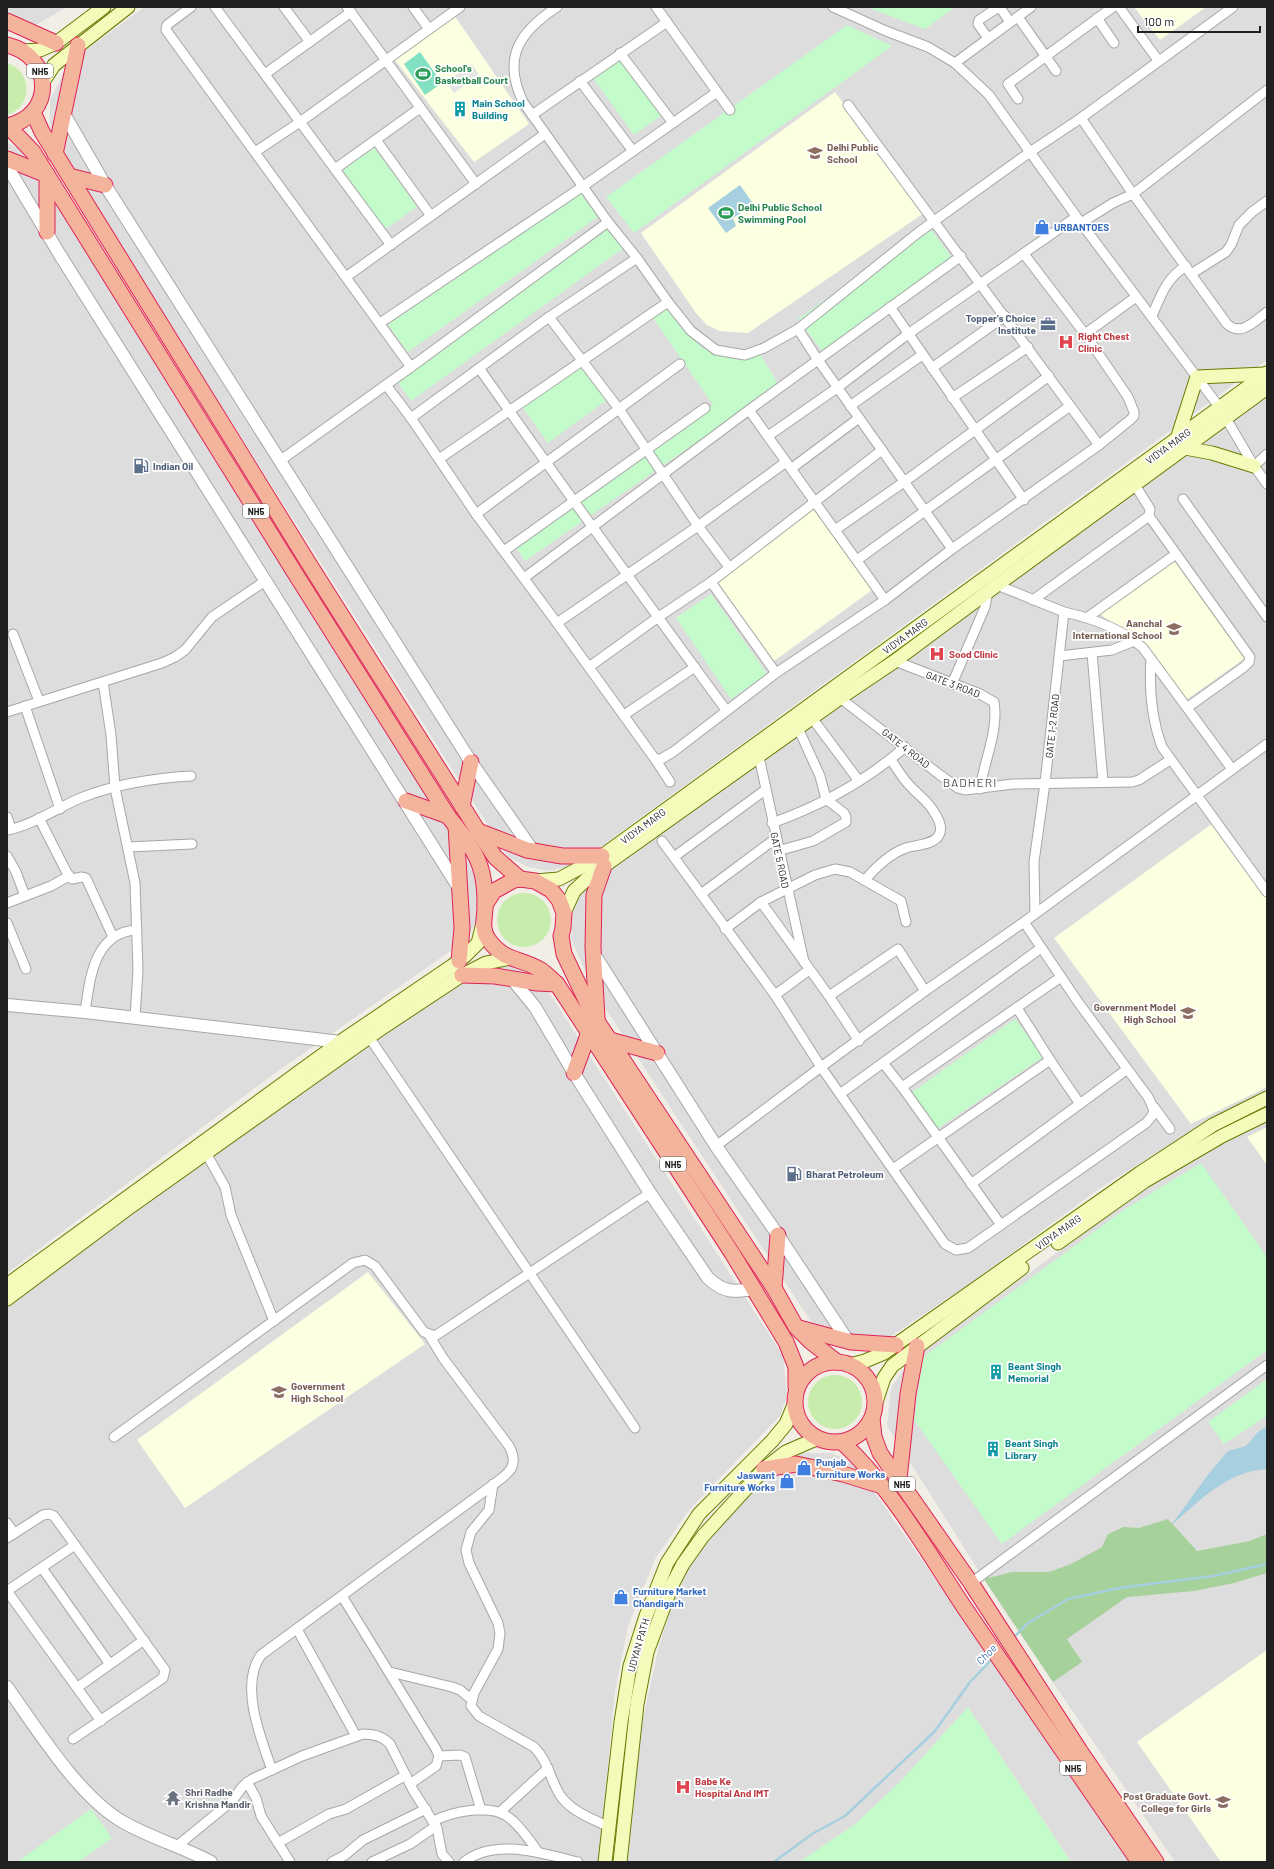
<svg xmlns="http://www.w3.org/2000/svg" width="1274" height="1869" viewBox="0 0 1274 1869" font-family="Barlow,sans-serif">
<rect width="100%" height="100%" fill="#f1eee6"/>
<g fill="#dedddd">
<polygon points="7,7 67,7 36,25 7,27"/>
<polygon points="145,7 1267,7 1267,360 577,864 550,871 528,867 508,857 64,159 50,128 50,100 66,68 98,41"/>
<polygon points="7,142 23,152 476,860 480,917 462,943 271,1076 7,1273"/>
<polygon points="1267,384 1267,1094 1237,1107 1170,1145 1100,1188 972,1282 873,1348 854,1350 838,1347 819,1334 594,991 571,939 573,911 583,883"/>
<polygon points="483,961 522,966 541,980 783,1356 787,1395 780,1416 689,1510 655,1559 628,1626 615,1691 599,1862 7,1862 7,1297"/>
<polygon points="1267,1121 1267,1862 1175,1862 1001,1606 887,1426 891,1388 909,1361 1122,1205 1195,1158"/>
<polygon points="801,1453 832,1453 854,1463 1040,1729 1129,1862 627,1862 639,1737 659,1646 674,1599 696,1555 722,1518 767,1473"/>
</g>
<g fill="#fdffe1">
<polygon points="1134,7 1206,7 1160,40"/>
<polygon points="454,15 529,124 474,162 395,60"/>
<polygon points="835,92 924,213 748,333 720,331 707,325 696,313 641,233"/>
<polygon points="813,509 872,590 774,661 715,580"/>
<polygon points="1177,559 1248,656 1186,700 1140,644 1100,614"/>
<polygon points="1216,821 1267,894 1267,1087 1191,1124 1054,938"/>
<polygon points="1267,1127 1267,1165 1247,1137"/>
<polygon points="368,1272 425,1344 185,1508 137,1440"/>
<polygon points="1267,1650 1267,1862 1221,1862 1137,1742"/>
</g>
<g fill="#c7ecac">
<path d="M7 63C33 71 33 107 7 115Z"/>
<circle cx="524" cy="920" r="27"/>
<circle cx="835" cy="1402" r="27"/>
</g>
<polygon fill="#a7d19a" points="1168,1519 1197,1551 1250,1541 1267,1534 1267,1573 1234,1583 1194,1591 1127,1597 1067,1639 1082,1662 1053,1682 984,1579 1012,1572 1049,1572 1071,1564 1102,1547 1108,1534 1124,1527 1139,1528"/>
<g fill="#c4fbcb">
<polygon points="866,7 955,7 925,29"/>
<polygon points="847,25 892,46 634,233 606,197"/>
<polygon points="620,52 665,113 634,135 590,74"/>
<polygon points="374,147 417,207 384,230 341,170"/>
<polygon points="579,188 599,216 408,352 388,325"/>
<polygon points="609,226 625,247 411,401 396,380"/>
<polygon points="928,226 952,258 822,351 798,319"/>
<polygon points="665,303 702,348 721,355 758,351 779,385 525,561 516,547 713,405 649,312"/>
<polygon points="581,364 607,400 548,443 522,406"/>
<polygon points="711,594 767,674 731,699 676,618"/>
<polygon points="1015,1019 1043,1057 937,1129 912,1092"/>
<polygon points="1201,1163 1267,1257 1267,1350 1002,1544 914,1420 923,1357 1125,1209"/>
<polygon points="1267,1379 1267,1416 1224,1444 1208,1422"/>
<polygon points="968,1707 1071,1862 799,1862 854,1825 900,1782"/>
<polygon points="91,1809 112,1838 78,1862 17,1862"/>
</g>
<polygon fill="#83e1c3" points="420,52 442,83 425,95 404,64"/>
<polygon fill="#e4e4e4" points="472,64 479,75 454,93 446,82"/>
<g fill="#a6cfdf">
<polygon points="740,185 754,205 733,218 736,226 726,233 708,208"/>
<path d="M1267 1426V1469C1228 1471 1200 1500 1173 1524H1172L1207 1476 1228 1451 1246 1446 1258 1432Z"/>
</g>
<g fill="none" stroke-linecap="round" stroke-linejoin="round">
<g stroke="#a6cfdf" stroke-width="2.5">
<polyline points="1013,1638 1028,1623 1068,1599 1119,1588 1213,1576 1267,1564"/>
<polyline points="774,1862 812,1834 845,1816 935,1731 970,1682 993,1658"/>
</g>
<g stroke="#a7a7a7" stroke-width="11">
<g id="minor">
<polyline points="191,7 167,25 166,30 411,367"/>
<polyline points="215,7 391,245"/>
<polyline points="284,7 310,42"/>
<polyline points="347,7 476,184"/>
<polyline points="413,7 429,29"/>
<path d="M557 7C519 32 502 58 523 102L608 222 637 258 668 302 691 331 716 350 745 355 764 348 798 329 919 232 1030 152 1081 118 1233 7"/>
<polyline points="656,7 730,110"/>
<polyline points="833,7 886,31 928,47 955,63 989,95 1081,223 1220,408 1254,466 1267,484"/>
<polyline points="1119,7 1158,60"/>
<polyline points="1018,17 1056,71"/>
<polyline points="1097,18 1114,43"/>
<polyline points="988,38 978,24 979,20 997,8 1001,9 1010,22"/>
<polyline points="620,53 673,123"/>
<polyline points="955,63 1031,7"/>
<polyline points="265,74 351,12"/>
<polyline points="580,81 633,151"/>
<polyline points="1018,99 1008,84 1113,7"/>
<polyline points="848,105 1099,445 1130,420 1134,416 1134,412 1128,397 1085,334 1024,254"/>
<polyline points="532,115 667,22"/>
<path d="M1081 118 1133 194 1227 324C1241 337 1255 321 1267 312"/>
<polyline points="376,140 431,216"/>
<polyline points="255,152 300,122 460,7"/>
<polyline points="335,169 420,108"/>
<polyline points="1081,223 1113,203 1133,194 1267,90"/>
<polyline points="1191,274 1226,252 1231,245 1239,225 1252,212 1267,201"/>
<polyline points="346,277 545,134"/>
<polyline points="890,307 1024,500"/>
<path d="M1152 316C1160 297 1167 277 1186 266"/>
<polyline points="549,317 619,409 698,526 729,567"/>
<polyline points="380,323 582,187 717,92"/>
<polyline points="798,329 818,360 952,549"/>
<polyline points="1085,334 1136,297"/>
<path d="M479 368C560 483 643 597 726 710"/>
<polyline points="932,368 1005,316"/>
<polyline points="386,385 411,418 476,514 557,623 655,759 661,759 673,752 776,673 885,600 952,549 1099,445"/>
<polyline points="952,398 1028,347"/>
<polyline points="850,406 922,355"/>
<polyline points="749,410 885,600"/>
<polyline points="411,418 549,317 637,258"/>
<polyline points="768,436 837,388 908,334 1076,217"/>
<polyline points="439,459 668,302"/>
<polyline points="281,460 411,367 608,222"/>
<polyline points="1254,466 1267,454"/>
<polyline points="792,468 859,418"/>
<polyline points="1135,485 1150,509 1149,516 1250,657 1249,662 1244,667 1188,707"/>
<polyline points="1183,499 1267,617"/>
<polyline points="476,514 680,364"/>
<polyline points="835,530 904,482 1049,376"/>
<polyline points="504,551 705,408"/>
<polyline points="857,560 1070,406"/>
<polyline points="524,578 749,410 961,256"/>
<polyline points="711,582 776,673"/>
<polyline points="997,585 1064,612 1045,783 1034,862 1035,913"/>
<polyline points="1033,600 1149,516"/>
<path d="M1064 612C1091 618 1122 629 1143 648L1232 769"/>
<polyline points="1088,617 1176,554"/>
<polyline points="557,623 698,526 786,462"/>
<polyline points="13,634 39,701"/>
<polyline points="1092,653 1103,782"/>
<polyline points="1059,656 1112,650 1134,641"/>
<path d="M1151 659C1149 689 1151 718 1162 747L1267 892"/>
<path d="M895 661 980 694 994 702C999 730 984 761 980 789"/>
<polyline points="589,667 657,618 711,582 882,450"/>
<polyline points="103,682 111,735 115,788 135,883 138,970 135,1018"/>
<polyline points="952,684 985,607 988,591"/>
<polyline points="840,698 940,775 958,788 965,790 1013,784 1132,782 1139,780 1170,760"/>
<polyline points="25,706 60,809"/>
<polyline points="7,712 162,663 175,657 185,650 212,617 265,581"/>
<polyline points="624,715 695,667"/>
<polyline points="812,718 859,781"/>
<polyline points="759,757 804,962"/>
<polyline points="655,759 670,782"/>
<polyline points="7,817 11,829"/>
<polyline points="39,818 67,873 72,879 82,877 86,878 113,937"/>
<path d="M772 823C820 806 867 780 905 747"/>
<path d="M7 830C34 825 58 807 83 797 117 784 155 778 191 776"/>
<polyline points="662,841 775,995 821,1067 945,1244 956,1250 968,1248 1146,1123 1152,1116 1154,1110 1148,1097 1078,1002 1024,922"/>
<polyline points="128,847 192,844"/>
<polyline points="778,851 813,841 846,822 846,817 844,813 826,799 820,776 798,728"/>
<polyline points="7,856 16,872 25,896"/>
<polyline points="674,857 765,790"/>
<path d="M865 880C876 867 889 854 906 848 915 845 934 845 939 835 943 828 938 818 934 812 929 803 921 797 913 789 904 781 898 770 891 760"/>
<polyline points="701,894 775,839"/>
<polyline points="761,902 829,996 859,1041"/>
<polyline points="7,903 51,886 69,876"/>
<polyline points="7,923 26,969"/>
<polyline points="725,929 761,902 815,875 835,869 850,872 901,901 906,922"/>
<polyline points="775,995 809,970"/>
<polyline points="829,996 898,949 925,991"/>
<polyline points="1017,1008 1050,1060"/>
<path d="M85 1012C90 978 94 932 137 930"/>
<polyline points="369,1037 635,1428"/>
<polyline points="883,1063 902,1087"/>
<polyline points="840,1094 1041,948"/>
<polyline points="1154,1107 1170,1129"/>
<polyline points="716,1146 821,1067 925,991 1024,922 1267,744"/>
<polyline points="206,1153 225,1187 231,1215 274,1321"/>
<polyline points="893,1169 1050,1060 1080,1104"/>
<polyline points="971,1184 1126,1070"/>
<polyline points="1001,1225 902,1087 1061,977"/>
<polyline points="114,1437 353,1263 365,1260 375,1266 424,1332 435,1336 650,1193"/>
<path d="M493 1484 489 1510 471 1532 466 1550 469 1563 498 1623 500 1633 498 1649 474 1693 471 1706 479 1716 534 1747C548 1761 550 1779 560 1795 570 1811 593 1819 609 1827"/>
<polyline points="7,1523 14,1533"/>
<polyline points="7,1538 43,1515 49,1514 54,1516 165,1670 163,1678 73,1739"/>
<polyline points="42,1568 109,1663"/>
<polyline points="971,1583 1267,1365"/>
<polyline points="7,1591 101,1721"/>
<polyline points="7,1591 75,1545"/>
<polyline points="342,1596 436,1749 439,1756 436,1766 410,1784"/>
<polyline points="297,1629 356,1736"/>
<polyline points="390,1672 452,1687 460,1690 471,1699"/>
<polyline points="78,1687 144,1640"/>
<polyline points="439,1756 460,1755 465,1757 481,1810"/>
<path d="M272 1770C261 1739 239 1685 261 1655L490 1487C506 1475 521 1468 509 1446L443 1358 429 1335"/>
<polyline points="247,1782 256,1798 261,1816 290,1862"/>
<polyline points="500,1812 548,1768"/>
<path d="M433 1821C452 1812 490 1803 508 1817 520 1825 530 1841 538 1852"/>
<polyline points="278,1843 329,1814 346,1809 406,1775"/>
<path d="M177 1846 232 1801 243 1786 252 1779 302 1756 363 1734C373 1734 383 1736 390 1744L413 1790 437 1828 442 1854 449 1862"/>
<polyline points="332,1862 345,1855 363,1840 426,1809"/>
<polyline points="372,1862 410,1844 436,1826"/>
<path d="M464 1862C495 1837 544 1854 578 1862"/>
</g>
</g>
<g stroke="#a7a7a7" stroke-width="14">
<g id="tertiary">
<polyline points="63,112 105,185 471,762 533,851"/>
<polyline points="7,166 60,255 459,888"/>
<polyline points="594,954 716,1146 778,1235 848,1341"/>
<path d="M512 979 535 1007 574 1073 650 1193 708 1278C724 1293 734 1292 754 1289"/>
<polyline points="7,1005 85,1012 341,1042 344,1046"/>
<path d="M7 1687C37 1729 79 1797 123 1822 151 1838 183 1847 211 1862"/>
</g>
</g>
<g stroke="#677c02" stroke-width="15">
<g id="secondary">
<polyline points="24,51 40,50 56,43 104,7"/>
<polyline points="43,82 54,65 128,7"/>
<polyline points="1177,439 1197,377 1265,374"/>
<polyline points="1185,448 1212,453 1254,466"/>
<polyline points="535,881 559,879 602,856 1267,373"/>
<polyline points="564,913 574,891 590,876 840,698 895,661 997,585 1267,388"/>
<polyline points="1058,1243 1145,1181 1222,1136 1267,1114"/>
<polyline points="7,1285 343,1040 452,966 466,955 478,943 483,923"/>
<polyline points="7,1299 126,1210 382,1028 459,977 486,963 510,958"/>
<polyline points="850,1365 865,1361 884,1353 1140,1173 1213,1125 1267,1098"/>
<polyline points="876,1402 884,1378 892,1366 1022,1268"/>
<polyline points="605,1862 621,1722 630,1666 646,1616 667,1563 699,1514 772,1441 786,1424 794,1405"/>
<polyline points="620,1862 637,1704 647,1652 672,1585 683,1564 703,1536 764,1469 786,1452 816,1439"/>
</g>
</g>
<g stroke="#df2358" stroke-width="17">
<g id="trunk">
<polyline points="7,21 56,43"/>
<path d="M7 45C54 56 55 116 7 126"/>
<polyline points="33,112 42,132 311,567 478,831 495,857 520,879"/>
<path d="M8 126 33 152 293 570 448 816C461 833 477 851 482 873 484 882 485 893 485 903 486 915 480 927 488 939 504 962 519 957 541 970 547 974 552 980 557 984L732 1253 786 1342 796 1367V1387"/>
<polyline points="55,154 78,45"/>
<polyline points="7,159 47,175 47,232"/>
<polyline points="69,176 105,185"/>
<polyline points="406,801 448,816"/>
<polyline points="462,806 471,762"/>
<polyline points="456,826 462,928 459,961"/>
<polyline points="478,831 527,850 562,856 602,856"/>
<polyline points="485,905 494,891 514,880 520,879 535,881 551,890 559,900 564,913 563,928 561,936 564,954 593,1015 774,1288 796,1327 810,1341 837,1362"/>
<polyline points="462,975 495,976 537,983 557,984"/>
<polyline points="597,1018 593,947 594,895 604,866"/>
<polyline points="610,1040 657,1053"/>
<polyline points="574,1073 588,1035"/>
<polyline points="774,1288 778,1235"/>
<polyline points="799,1328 851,1342 896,1345"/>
<circle cx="835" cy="1402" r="40"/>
<polyline points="872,1418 874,1437 880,1453 971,1583 1080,1751 1156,1862"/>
<path d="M842 1442C892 1488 928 1553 966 1610 1023 1694 1081 1778 1139 1862"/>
<polyline points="764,1469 796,1464 843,1474 882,1486"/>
<polyline points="899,1479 908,1394 917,1346"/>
</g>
</g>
<use href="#minor" stroke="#fff" stroke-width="9"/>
<use href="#tertiary" stroke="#fff" stroke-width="12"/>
<use href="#secondary" stroke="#f4fbba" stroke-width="13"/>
<use href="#trunk" stroke="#f4b49c" stroke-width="15"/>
</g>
<defs>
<g id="stadium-bare" transform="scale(1.2)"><path d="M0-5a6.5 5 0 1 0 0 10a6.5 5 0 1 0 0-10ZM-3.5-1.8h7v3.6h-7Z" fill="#2e9e5b" stroke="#fff" stroke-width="2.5" paint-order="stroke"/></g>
<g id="building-bare" transform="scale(1.2)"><path d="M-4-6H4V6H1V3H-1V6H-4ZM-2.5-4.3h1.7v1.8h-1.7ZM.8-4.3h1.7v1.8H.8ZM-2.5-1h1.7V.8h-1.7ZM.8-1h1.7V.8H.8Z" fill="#0f9aa8" stroke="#fff" stroke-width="2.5" paint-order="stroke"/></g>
<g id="school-bare" transform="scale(1.2)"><path d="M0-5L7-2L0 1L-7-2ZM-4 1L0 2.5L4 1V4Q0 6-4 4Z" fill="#8d6e63" stroke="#fff" stroke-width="2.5" paint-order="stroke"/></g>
<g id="shop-bare" transform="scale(1.2)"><path d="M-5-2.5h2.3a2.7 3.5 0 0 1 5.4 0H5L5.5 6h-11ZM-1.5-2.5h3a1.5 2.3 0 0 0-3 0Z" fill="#3f7fe0" stroke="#fff" stroke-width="2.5" paint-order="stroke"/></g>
<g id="office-bare" transform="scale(1.2)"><path d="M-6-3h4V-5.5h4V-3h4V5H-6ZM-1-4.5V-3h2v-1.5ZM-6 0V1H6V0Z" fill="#5c6f8a" stroke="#fff" stroke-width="2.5" paint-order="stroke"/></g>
<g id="hospital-bare" transform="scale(1.2)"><path d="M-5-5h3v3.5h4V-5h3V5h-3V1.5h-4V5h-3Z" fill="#e0444e" stroke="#fff" stroke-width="2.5" paint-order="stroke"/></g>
<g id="fuel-bare" transform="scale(1.2)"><path d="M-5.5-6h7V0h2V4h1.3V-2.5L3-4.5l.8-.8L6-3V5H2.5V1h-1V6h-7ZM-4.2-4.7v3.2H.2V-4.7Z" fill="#5c6f8a" stroke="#fff" stroke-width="2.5" paint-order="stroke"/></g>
<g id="temple-bare" transform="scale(1.2)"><path d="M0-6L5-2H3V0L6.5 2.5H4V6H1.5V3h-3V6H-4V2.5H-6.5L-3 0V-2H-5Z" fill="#6b7280" stroke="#fff" stroke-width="2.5" paint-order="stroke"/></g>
<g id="university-bare" transform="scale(1.2)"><path d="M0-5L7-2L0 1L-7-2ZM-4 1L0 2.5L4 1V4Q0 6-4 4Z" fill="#8d6e63" stroke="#fff" stroke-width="2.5" paint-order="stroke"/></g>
</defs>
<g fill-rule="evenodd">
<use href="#stadium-bare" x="423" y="74"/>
<use href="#building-bare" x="460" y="109"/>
<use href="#school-bare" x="815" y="153"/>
<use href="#stadium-bare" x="726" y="213"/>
<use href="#shop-bare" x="1042" y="227"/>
<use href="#office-bare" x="1048" y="324"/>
<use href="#hospital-bare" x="1066" y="342"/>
<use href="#fuel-bare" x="141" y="466"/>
<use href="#school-bare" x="1174" y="629"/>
<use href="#hospital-bare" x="937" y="654"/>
<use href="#school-bare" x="1188" y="1013"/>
<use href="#fuel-bare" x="794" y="1174"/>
<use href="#building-bare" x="996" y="1372"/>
<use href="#school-bare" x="279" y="1392"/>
<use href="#building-bare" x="993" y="1449"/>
<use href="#shop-bare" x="804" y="1468"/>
<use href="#shop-bare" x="787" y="1481"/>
<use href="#shop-bare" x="621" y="1597"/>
<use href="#hospital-bare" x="683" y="1787"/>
<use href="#temple-bare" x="173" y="1798"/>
<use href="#university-bare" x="1223" y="1802"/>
</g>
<g text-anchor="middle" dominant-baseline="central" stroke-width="3.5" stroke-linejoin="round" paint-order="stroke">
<g fill="#fff" stroke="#636363" stroke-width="1">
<rect x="27" y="64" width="26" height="14" rx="3"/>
<rect x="243" y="504" width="26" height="14" rx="3"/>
<rect x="660" y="1157" width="26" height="14" rx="3"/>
<rect x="889" y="1477" width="26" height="14" rx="3"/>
<rect x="1060" y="1761" width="26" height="14" rx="3"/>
</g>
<g font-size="9" font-weight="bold" fill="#202020">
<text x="40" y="71">NH5</text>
<text x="256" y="511">NH5</text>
<text x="673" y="1164">NH5</text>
<text x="902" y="1484">NH5</text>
<text x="1073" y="1768">NH5</text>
</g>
<g font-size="10" font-weight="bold" fill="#27864d" stroke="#fff" text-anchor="start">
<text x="435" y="68">School's<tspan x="435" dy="12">Basketball Court</tspan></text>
<text x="738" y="207">Delhi Public School<tspan x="738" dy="12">Swimming Pool</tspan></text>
</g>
<g font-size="10" font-weight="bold" fill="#0d838f" stroke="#fff" text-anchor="start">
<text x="472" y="103">Main School<tspan x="472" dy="12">Building</tspan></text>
<text x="1008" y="1366">Beant Singh<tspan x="1008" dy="12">Memorial</tspan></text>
<text x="1005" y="1443">Beant Singh<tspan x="1005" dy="12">Library</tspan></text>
</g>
<g font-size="10" font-weight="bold" fill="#785e54" stroke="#fff" text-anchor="end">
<text x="827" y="147" text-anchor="start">Delhi Public<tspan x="827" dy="12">School</tspan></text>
<text x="1162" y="623">Aanchal<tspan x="1162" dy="12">International School</tspan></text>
<text x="1176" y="1007">Government Model<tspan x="1176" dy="12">High School</tspan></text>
<text x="291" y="1386" text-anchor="start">Government<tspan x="291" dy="12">High School</tspan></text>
<text x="1211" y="1796">Post Graduate Govt.<tspan x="1211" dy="12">College for Girls</tspan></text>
</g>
<g font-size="10" font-weight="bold" fill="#366cbe" stroke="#fff" text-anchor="start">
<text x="1054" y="227">URBANTOES</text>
<text x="816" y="1462">Punjab<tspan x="816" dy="12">furniture Works</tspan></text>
<text x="775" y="1475" text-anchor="end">Jaswant<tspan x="775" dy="12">Furniture Works</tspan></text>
<text x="633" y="1591">Furniture Market<tspan x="633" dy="12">Chandigarh</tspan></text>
</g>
<g font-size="10" font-weight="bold" fill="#4e5e75" stroke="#fff" text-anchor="start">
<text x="1036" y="318" text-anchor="end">Topper's Choice<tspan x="1036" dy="12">Institute</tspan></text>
<text x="153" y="466">Indian Oil</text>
<text x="806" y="1174">Bharat Petroleum</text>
</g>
<g font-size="10" font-weight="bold" fill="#be3a42" stroke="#fff" text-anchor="start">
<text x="1078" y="336">Right Chest<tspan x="1078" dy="12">Clinic</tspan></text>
<text x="949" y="654">Sood Clinic</text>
<text x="695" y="1781">Babe Ke<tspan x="695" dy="12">Hospital And IMT</tspan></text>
</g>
<g font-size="10" fill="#202020" stroke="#fff">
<text transform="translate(1168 446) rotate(-36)">VIDYA MARG</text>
<text transform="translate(905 636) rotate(-36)">VIDYA MARG</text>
<text transform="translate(953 684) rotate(21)">GATE 3 ROAD</text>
<text transform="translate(1052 726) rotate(-84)">GATE 1-2 ROAD</text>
<text transform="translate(906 748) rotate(38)">GATE 4 ROAD</text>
<text transform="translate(643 826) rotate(-36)">VIDYA MARG</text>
<text transform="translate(780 860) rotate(78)">GATE 5 ROAD</text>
<text transform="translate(1058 1232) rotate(-35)">VIDYA MARG</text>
<text transform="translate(638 1645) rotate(-74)">UDYAN PATH</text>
</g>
<g font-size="10" font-weight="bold" fill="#5b616d" stroke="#fff" text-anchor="start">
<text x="185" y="1792">Shri Radhe<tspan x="185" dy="12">Krishna Mandir</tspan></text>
</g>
<g font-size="11" font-style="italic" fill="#4978b3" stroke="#fff">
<text transform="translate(986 1654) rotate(-46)">Choe</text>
</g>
<g font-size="12" letter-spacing="1" fill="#535353" stroke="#fff">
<text x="970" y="782">BADHERI</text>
</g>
</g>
<rect width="1274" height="1869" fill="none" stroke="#202020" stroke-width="16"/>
<path d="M1138 26v6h122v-6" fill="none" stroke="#202020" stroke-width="2"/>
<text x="1144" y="26" font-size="12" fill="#202020" stroke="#ffffff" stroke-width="3" paint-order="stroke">100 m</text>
</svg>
